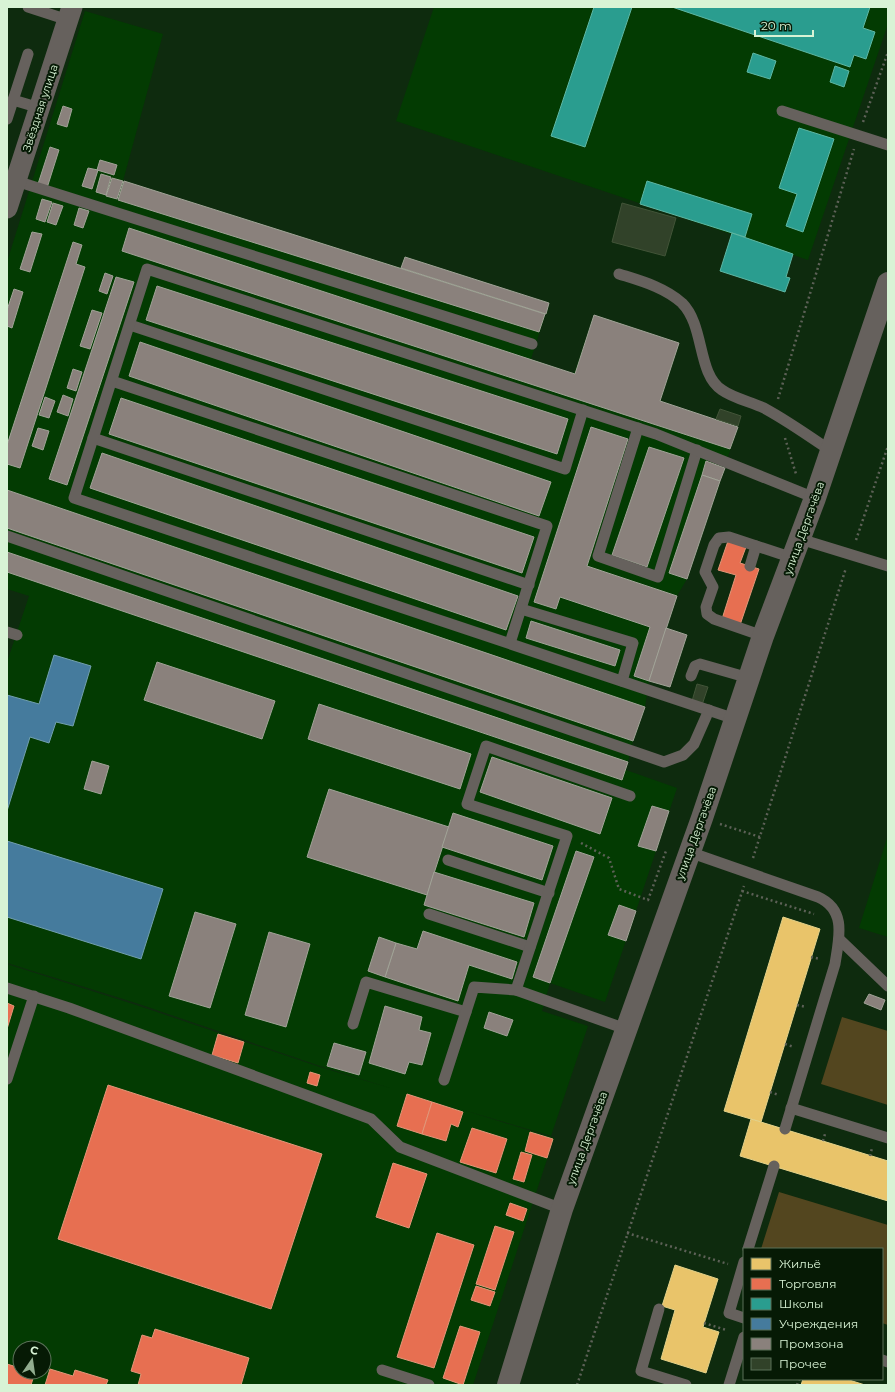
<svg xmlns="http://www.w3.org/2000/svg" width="895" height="1392" viewBox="0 0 895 1392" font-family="Montserrat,sans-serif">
<rect width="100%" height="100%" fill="#0e2b0e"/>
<g fill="#033b02" fill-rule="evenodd">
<polygon points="434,7 888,7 888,24 808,260 396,121"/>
<path d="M85 11 163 34 123 181 401 268 405 257 549 303 531 359 574 374 594 315 679 343 660 401 738 427 687 579 677 596 649 681 645 707 633 741 626 770 677 788 636 911 605 1002 550 983 542 1011 588 1026 551 1136 460 1109 554 1138 473 1385H7V964L136 1005 320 1067 393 1089 320 1066 136 1003 7 963V662L29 596 7 589V262ZM20 1348H44V1372H20Z"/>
<polygon points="888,835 888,937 859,928"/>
</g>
<g fill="#53461f">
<polygon points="842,1017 888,1031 888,1105 821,1084"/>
<polygon points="779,1192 888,1225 888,1325 882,1323 882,1249 761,1249"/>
</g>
<g fill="#e9c46a" stroke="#e4d28a">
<polygon points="783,917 820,929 761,1122 724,1111"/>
<polygon points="751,1119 888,1161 888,1201 740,1156"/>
<polygon points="675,1265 718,1279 703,1327 719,1332 706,1373 661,1359 675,1310 662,1306"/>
<polygon points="803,1379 846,1379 865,1385 801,1385"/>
</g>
<g fill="#e76f51" stroke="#e29779">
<polygon points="728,541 746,547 740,563 759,569 740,625 722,619 736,575 718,570"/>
<polygon points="7,1003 14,1006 7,1029"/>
<polygon points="218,1034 244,1042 238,1063 212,1055"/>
<polygon points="310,1072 320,1075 317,1086 307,1083"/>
<polygon points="108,1085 322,1154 271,1309 58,1239"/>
<polygon points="407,1094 432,1102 422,1134 397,1126"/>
<polygon points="432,1102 463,1112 458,1127 451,1124 446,1141 422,1134"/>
<polygon points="472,1128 507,1139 496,1173 460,1162"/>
<polygon points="530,1132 553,1139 547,1158 525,1151"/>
<polygon points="521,1152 532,1155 524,1182 513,1179"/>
<polygon points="393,1163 427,1174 409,1228 376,1217"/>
<polygon points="510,1203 527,1209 523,1221 506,1215"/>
<polygon points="495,1226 514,1232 495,1290 476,1284"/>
<polygon points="437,1233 474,1245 434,1368 397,1357"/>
<polygon points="476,1286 495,1292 490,1306 471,1300"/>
<polygon points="460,1326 480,1332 463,1385 443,1378"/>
<polygon points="155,1329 249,1358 241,1385 138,1385 141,1374 131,1371 142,1335 152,1338"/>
<polygon points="7,1364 20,1368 20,1372 35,1372 31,1385 7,1385"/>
<polygon points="50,1369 73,1376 75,1370 108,1380 106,1385 45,1385"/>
</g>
<g fill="#2a9d8f" stroke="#5eb7a4">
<polygon points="594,7 632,7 585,147 551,136"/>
<polygon points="672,7 870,7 863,28 875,32 866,59 854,55 850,67"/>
<polygon points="753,53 776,61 770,79 747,72"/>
<polygon points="835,66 849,71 844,87 830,82"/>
<polygon points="799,128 834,139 803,232 786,226 797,194 779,188"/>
<polygon points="647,181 752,214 745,237 640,204"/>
<polygon points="732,233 793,254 786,277 790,278 785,292 720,271"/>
</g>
<g fill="#457b9d" stroke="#719fae">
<polygon points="54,655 91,666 73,726 56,722 49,743 30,737 7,811 7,695 39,704"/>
<polygon points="7,841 163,889 141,959 7,917"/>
</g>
<g fill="#8a817c" stroke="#a1a397">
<polygon points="63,106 72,109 67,127 57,124"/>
<polygon points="50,147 59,150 47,188 38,184"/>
<polygon points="100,160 117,165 114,175 97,170"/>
<polygon points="88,168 98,170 92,189 82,186"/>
<polygon points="101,174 111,177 106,195 96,192"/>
<polygon points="112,178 123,181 117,199 106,196"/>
<polygon points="124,181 545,314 539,332 118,200"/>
<polygon points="42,199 52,202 45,222 36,219"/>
<polygon points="53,203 63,206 56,225 47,222"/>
<polygon points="79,208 89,211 83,228 74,225"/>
<polygon points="129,228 575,374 594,315 679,343 660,401 738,427 730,449 122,251"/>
<polygon points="32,232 42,234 30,272 20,269"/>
<polygon points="73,242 82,245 76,264 85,267 20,468 7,464 7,445"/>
<polygon points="405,257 549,303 546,314 401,268"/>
<polygon points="105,273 113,276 107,294 99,291"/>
<polygon points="116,277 134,282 67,485 49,479"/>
<polygon points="157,286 568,419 557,454 146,320"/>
<polygon points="14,289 23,292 12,328 7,326 7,310"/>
<polygon points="92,310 102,313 90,349 80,346"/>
<polygon points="140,342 551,482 539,516 129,376"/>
<polygon points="73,369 82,372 76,391 67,388"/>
<polygon points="63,395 73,399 68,416 57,412"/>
<polygon points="45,397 55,401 49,418 39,415"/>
<polygon points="121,398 534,537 522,573 109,434"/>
<polygon points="591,427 628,439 587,566 677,596 649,681 634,676 650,627 560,597 556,609 534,602"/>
<polygon points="38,428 49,431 43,450 32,446"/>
<polygon points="649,447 684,458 647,567 612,555"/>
<polygon points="102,453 518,596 506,630 90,488"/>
<polygon points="706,461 725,468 720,481 702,475"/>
<polygon points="702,475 720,481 687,579 669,573"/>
<polygon points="7,490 645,707 633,741 7,528"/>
<polygon points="7,552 628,762 622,780 7,572"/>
<polygon points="531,621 620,650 615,666 526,638"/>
<polygon points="666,628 687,635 670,687 649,681"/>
<polygon points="157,662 275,701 262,739 144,700"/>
<polygon points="319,704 471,754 460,789 308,739"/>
<polygon points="492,757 612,798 600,834 480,792"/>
<polygon points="92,761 109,766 101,794 84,789"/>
<polygon points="329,789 449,827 427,895 307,857"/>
<polygon points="652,806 669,811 656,851 638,846"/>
<polygon points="453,813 553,846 542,880 442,847"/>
<polygon points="576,851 594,857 550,983 533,977"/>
<polygon points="434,872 534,903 524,937 424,905"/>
<polygon points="619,905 636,911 626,941 608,935"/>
<polygon points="195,912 236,924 210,1008 169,996"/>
<polygon points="423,931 517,962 512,979 469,965 458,1001 385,977 396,943 417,949"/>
<polygon points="269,932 310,944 286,1027 245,1015"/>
<polygon points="379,937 396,943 385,977 368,971"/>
<polygon points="869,994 885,1000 881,1010 864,1003"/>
<polygon points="385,1006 422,1017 419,1030 431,1033 422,1065 409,1062 405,1074 369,1063"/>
<polygon points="489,1012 513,1020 507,1036 484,1028"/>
<polygon points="334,1043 366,1052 359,1075 327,1066"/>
</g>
<g fill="#314229" stroke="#425438">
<polygon points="622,203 676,218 665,256 612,242"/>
<polygon points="720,409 741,416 738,426 716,419"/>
<polygon points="697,684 708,687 702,705 692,701"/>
</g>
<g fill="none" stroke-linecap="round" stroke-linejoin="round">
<g stroke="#5d6157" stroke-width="2.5" stroke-dasharray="2 3" stroke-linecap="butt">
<polyline points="863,122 888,52"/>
<polyline points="778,399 854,149"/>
<polyline points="785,438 796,474"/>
<polyline points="856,540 888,446"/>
<polyline points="720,824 760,837"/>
<polyline points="581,843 609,858 619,889 648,900 666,851"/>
<polyline points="753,858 846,568"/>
<polyline points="742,891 814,914"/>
<polyline points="811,957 820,959"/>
<polyline points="797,1005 806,1007"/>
<polyline points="785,1044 794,1047"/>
<polyline points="770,1092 779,1095"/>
<polyline points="823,1141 825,1134"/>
<polyline points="870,1156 872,1148"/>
<polyline points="627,1233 728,1264"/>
<polyline points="704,1323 726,1330"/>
<polyline points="577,1385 744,886"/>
<polyline points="797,1385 799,1379"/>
</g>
<g stroke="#66615d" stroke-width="11">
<polyline points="28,7 68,20"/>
<polyline points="13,100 40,108"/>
<polyline points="782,111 888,145"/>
<polyline points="7,119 28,54"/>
<polyline points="16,181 532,344"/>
<path d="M619 274C641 281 664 287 682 303 705 326 697 374 722 390 733 398 751 402 764 408 788 421 809 436 831 451"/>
<polyline points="130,325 565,469 583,410"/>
<polyline points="112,381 547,526 510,643"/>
<polyline points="638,428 598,556 658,577 697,450"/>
<polyline points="93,438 529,585"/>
<polyline points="7,536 664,762 683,755 694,744 709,710"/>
<polyline points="800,539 888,566"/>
<polyline points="750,566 756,546"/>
<polyline points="521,609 633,643 622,681"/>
<polyline points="7,632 17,635"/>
<polyline points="763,636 714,619 707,614 706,607 713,587 705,572 714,545 719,538 729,537 793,558"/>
<polyline points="691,676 695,666 700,664 749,678"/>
<polyline points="735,719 74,498 147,269 656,434 815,498"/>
<path d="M689 852 818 897C847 910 839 938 835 964L785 1129"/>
<polyline points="448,860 549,893"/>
<polyline points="429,914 530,947"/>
<polyline points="839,939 888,986"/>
<polyline points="7,988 69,1008 371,1119 400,1147 562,1209"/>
<polyline points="516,990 567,836 467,804 486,746 630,796"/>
<polyline points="353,1024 366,982 466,1012"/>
<polyline points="7,1079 34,996"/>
<polyline points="444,1080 474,987 516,990 626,1029"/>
<polyline points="791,1108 888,1138"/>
<polyline points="748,1249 774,1166"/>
<polyline points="744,1262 729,1313 744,1318"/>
<polyline points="659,1309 641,1371 686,1385"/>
<polyline points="882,1360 888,1362"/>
<polyline points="382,1370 429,1385"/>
<polyline points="729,1385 744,1337"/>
</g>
<polyline stroke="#66615d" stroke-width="21" points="7,208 72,7"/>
<polyline stroke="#66615d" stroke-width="22" points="508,1385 562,1209 702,818 763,636 815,498 888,283"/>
</g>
<g text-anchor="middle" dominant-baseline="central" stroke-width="4" stroke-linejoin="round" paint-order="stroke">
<g font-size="11" fill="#d8f3d5" stroke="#061a05">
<text transform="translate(40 108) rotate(-72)">Звёздная улица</text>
<text transform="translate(804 528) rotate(-70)">улица Дергачёва</text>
<text transform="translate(696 833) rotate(-70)">улица Дергачёва</text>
<text transform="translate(587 1138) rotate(-70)">улица Дергачёва</text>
</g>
</g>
<rect width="895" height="1392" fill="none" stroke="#d8f3d5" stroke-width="16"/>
<rect x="743" y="1248" width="140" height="132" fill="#061a05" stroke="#5a7158"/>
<rect x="751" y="1258" width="20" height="12" fill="#e9c46a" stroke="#5a7158"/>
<text x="779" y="1268" font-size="12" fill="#d8f3d5">Жильё</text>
<rect x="751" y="1278" width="20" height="12" fill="#e76f51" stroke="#5a7158"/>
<text x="779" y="1288" font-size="12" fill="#d8f3d5">Торговля</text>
<rect x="751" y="1298" width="20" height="12" fill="#2a9d8f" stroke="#5a7158"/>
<text x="779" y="1308" font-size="12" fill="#d8f3d5">Школы</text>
<rect x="751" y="1318" width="20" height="12" fill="#457b9d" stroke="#5a7158"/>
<text x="779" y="1328" font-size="12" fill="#d8f3d5">Учреждения</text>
<rect x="751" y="1338" width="20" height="12" fill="#8a817c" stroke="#5a7158"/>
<text x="779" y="1348" font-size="12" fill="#d8f3d5">Промзона</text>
<rect x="751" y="1358" width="20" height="12" fill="#314229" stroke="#5a7158"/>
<text x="779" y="1368" font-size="12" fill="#d8f3d5">Прочее</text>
<g transform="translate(32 1360) rotate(13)"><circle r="19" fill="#061a05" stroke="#5a7158"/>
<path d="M0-3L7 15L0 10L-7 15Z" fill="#91ad8f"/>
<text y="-6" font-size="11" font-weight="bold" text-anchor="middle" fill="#d8f3d5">С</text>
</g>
<path d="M755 30v6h58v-6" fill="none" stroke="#d8f3d5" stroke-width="2"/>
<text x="761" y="30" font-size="12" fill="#d8f3d5" stroke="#061a05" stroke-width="3" paint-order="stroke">20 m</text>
</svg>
